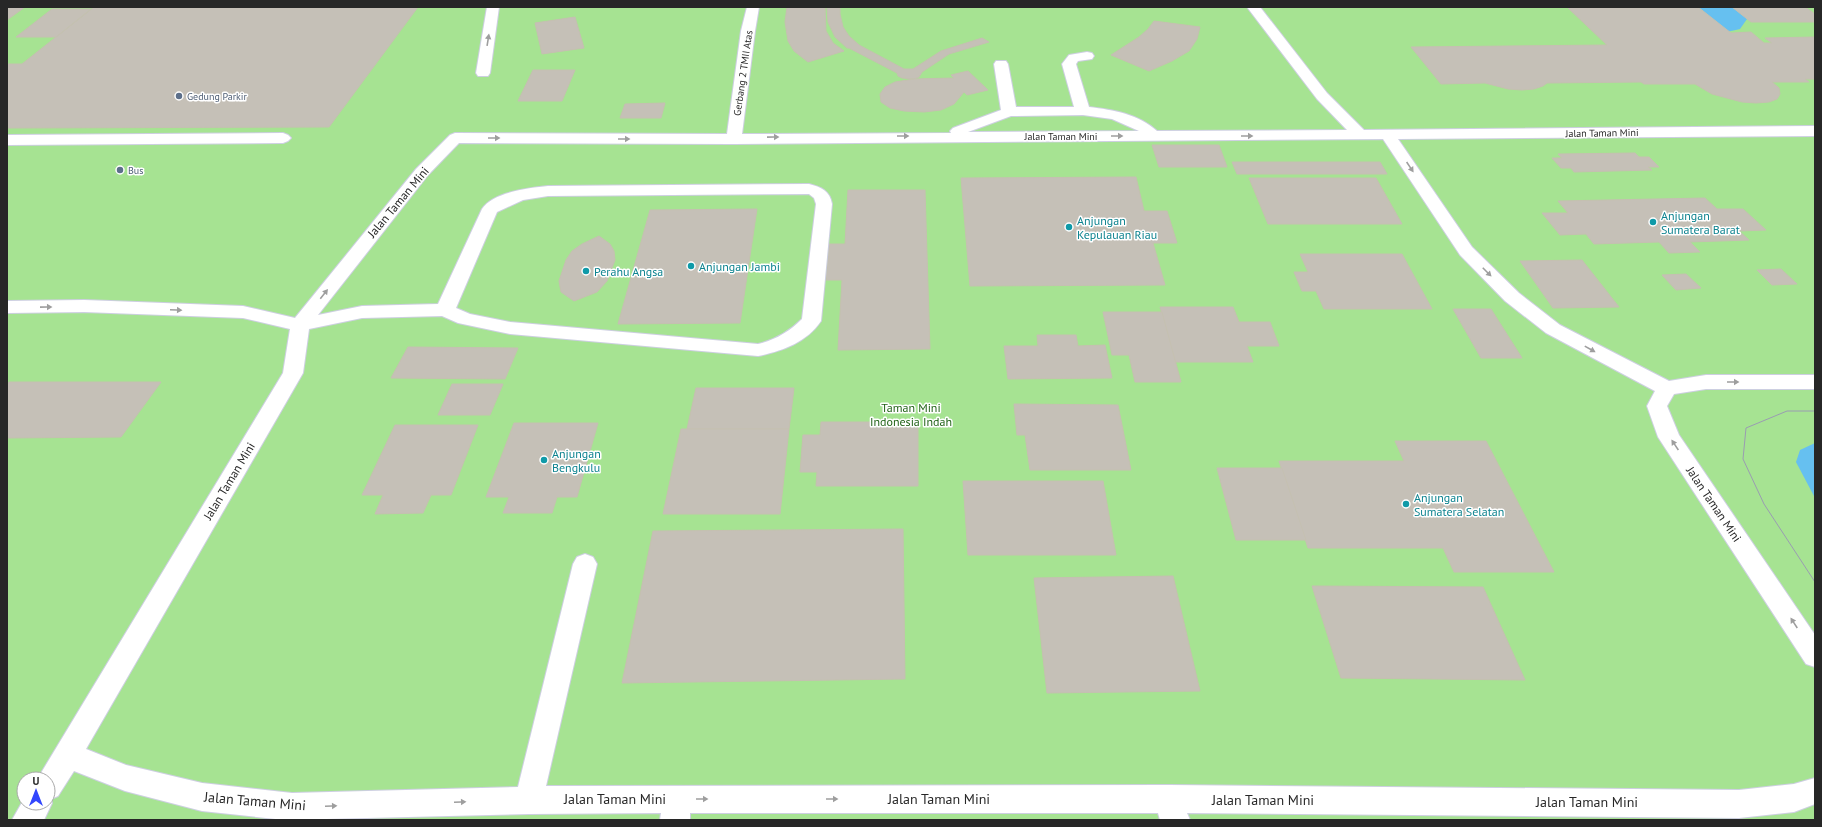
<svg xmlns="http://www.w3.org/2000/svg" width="1822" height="827" viewBox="0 0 1822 827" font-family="'PT Sans',sans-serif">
<rect width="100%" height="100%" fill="#eae4d7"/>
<path fill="#a6e392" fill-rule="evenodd" d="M7 7H1815V820H7ZM24 779H48V803H24Z"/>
<polygon fill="#66c0f0" points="1815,443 1815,498 1796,462 1800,450"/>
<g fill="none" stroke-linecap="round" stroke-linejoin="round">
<path fill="#66c0f0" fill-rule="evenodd" d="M1684 7H1738L1747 19 1740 29C1713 36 1700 31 1684 7Z"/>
</g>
<g fill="#c5c0b7" stroke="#c5c0b1">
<polygon points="7,7 25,7 7,20"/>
<polygon points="94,7 418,7 329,127 7,128 7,64 22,64"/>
<polygon points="787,7 825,7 826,31 833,43 844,51 808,62 794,51 788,41 785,22"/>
<polygon points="827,7 840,7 840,14 843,27 849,36 859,45 904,69 913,69 941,51 982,38 989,42 949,54 922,72 919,77 914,79 902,78 898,76 897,73 849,48 847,48 835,37 828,22"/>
<polygon points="1567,7 1698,7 1731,33 1751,32 1764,43 1772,43 1765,38 1815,37 1815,79 1805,79 1809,82 1772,82 1779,88 1780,94 1777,99 1769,102 1756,103 1742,102 1712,94 1695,84 1644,84 1641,82 1547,83 1543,86 1534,89 1522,90 1508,89 1485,83 1441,84 1411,47 1607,45"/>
<polygon points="1732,7 1805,7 1815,14 1815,22 1751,22"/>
<polygon points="52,9 91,9 56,37 16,37"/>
<polygon points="575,17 584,48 542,54 535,23"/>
<polygon points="1154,21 1200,27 1197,39 1189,51 1172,61 1149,71 1111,55 1139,37 1148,29"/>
<polygon points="533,70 575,70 562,101 518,101"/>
<polygon points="968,71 988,90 967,95 964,92 954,104 941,110 924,112 904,111 890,108 881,102 880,94 885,87 895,82 914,79 954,78 951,75"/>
<polygon points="665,103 661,118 620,118 625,104"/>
<polygon points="1152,145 1219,145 1227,167 1159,167"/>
<polygon points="1635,153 1639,157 1649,157 1659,167 1648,167 1652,170 1574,172 1571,168 1561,168 1552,158 1562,158 1558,154"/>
<polygon points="1232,162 1380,162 1387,174 1237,174"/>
<polygon points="1136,177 1144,211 1167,211 1177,243 1153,243 1165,285 970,286 961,178"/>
<polygon points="1249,178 1376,178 1402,224 1268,224"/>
<polygon points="848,190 925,190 930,349 838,350 842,280 826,280 829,244 845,244"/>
<polygon points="1705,198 1717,209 1743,209 1766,230 1739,231 1749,240 1690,242 1700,252 1669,253 1659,242 1594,244 1586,234 1560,235 1542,213 1568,213 1558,201"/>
<polygon points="757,209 740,323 618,324 650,210"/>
<polygon points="599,236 610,244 614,251 615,260 607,281 597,292 574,301 561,292 559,281 566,260 572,251 582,244"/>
<polygon points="1300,254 1402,254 1432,309 1324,309 1316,291 1302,291 1294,272 1308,272"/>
<polygon points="1582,260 1619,307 1553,308 1520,261"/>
<polygon points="1781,269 1797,284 1772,285 1757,270"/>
<polygon points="1686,274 1701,288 1676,290 1662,275"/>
<polygon points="1160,307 1233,307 1239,322 1270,322 1279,346 1247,346 1253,362 1175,362"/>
<polygon points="1453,309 1491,309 1522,358 1481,358"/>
<polygon points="1103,312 1162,312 1181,382 1135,382 1129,355 1112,355"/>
<polygon points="1037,335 1076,335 1078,346 1105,345 1112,378 1008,379 1004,346 1038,346"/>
<polygon points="408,347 518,348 505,379 391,378"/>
<polygon points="9,382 161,382 121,437 7,438 7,385"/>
<polygon points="452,384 503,384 490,415 438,415"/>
<polygon points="696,388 794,388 789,429 687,429"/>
<polygon points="1014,404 1118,405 1131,470 1030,470 1025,435 1017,435"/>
<polygon points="821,422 918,422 918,486 816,486 817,472 800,472 803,435 820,435"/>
<polygon points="514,423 598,423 577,497 557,497 552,513 503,513 509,497 486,497"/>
<polygon points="395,425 478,425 451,495 431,495 423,513 375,514 383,495 362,495"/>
<polygon points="681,429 789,429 780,514 663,514"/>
<polygon points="1395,441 1486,441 1554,572 1454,572 1443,548 1308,548 1279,461 1404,461"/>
<polygon points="1217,468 1282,468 1306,540 1236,540"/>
<polygon points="963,481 1103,481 1116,555 968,555"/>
<polygon points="903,529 905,679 622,683 653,531"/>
<polygon points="1173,576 1200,691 1047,693 1034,578"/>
<polygon points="1312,586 1483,587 1525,680 1341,678"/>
</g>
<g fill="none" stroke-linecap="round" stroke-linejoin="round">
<g stroke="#cdcfe1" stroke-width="2">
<g id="lane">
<polygon points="487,7 499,7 490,73 488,76 478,76 476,73"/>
<path d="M747 7H759L755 31 742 134 951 133 950 131 953 128 1001 110 994 64 996 61H1006L1008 64 1016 107H1074L1062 64 1069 55 1087 52 1092 53 1094 56 1092 59 1078 61 1076 64 1089 107C1114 110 1138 114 1157 131L1347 130 1317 99 1247 7H1260L1327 93 1364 130 1815 126V136L1398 139 1472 247 1519 293 1560 325 1669 381 1706 375H1815V389H1706L1674 394 1667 406 1679 435 1815 635V667L1806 664 1658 437 1647 406 1655 391 1546 333 1505 301 1460 255 1383 139 734 144 459 143 428 175 318 315 362 306 438 304 482 209C493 192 529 188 548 186L809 184C821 187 830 191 832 204L821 321C806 343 782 351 758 356L510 334 458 323 442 316 362 318 309 329 303 373 86 749 126 765 202 783 292 793 518 787 573 564 577 557 585 554 593 557 597 564 546 786 1169 785 1739 790 1794 784 1815 778V804L1794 812 1739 818 1187 813 1190 820H1160L1158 813H690V820H660L661 813 529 814 285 820 202 811 125 791 74 771 58 796 51 799 52 803 44 820H12L24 799V803H48V779H37L38 778 283 373 290 329 243 318 84 312 7 313V301L84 300 243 306 295 318 416 169 450 135 455 133 727 134 741 31ZM1083 115 1112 119 1139 131 968 132 1011 116ZM809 194 814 198 816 204 802 319C789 332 775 340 758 344L510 322 470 314 456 308 497 212 523 200 548 196Z"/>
<polygon points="283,133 288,135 291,138 288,141 283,143 7,145 7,135"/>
</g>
</g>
<use href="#lane" fill="#fff" fill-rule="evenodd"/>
<polyline stroke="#9a9cb2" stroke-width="1" points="1815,411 1787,411 1746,428 1743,459 1764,504 1815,582"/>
</g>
<defs><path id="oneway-solid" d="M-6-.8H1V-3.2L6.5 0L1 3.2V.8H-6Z"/></defs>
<g fill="#9e9e9e">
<use href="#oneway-solid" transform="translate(488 40) rotate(-81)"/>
<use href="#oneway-solid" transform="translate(903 136)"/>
<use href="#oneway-solid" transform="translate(1117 136)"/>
<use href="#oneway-solid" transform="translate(1247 136)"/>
<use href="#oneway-solid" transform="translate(773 137) rotate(-1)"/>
<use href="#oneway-solid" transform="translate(494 138)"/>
<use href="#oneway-solid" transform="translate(624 139)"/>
<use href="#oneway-solid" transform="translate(1410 167) rotate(56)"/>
<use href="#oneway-solid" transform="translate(1487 272) rotate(45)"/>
<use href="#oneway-solid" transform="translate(324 294) rotate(-52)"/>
<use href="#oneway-solid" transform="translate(46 307) rotate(-1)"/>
<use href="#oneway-solid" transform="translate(176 310) rotate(2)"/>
<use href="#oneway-solid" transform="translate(1590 349) rotate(29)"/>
<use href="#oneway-solid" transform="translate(1733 382)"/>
<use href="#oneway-solid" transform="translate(1675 445) rotate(-124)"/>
<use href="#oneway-solid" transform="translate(1794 623) rotate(-123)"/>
<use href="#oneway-solid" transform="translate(702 799)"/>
<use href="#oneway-solid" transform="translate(832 799)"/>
<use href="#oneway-solid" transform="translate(460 802) rotate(-2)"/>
<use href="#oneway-solid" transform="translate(331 806) rotate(-2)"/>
</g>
<g fill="#5c6f8a" stroke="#fff" stroke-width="1.5">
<circle cx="179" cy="96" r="4"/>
<circle cx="120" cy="170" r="4"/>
</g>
<g fill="#0f9aa8" stroke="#fff" stroke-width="1.5">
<circle cx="1653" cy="222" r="4"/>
<circle cx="1069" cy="227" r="4"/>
<circle cx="691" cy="266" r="4"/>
<circle cx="586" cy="271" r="4"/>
<circle cx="544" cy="460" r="4"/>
<circle cx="1406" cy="504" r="4"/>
</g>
<g text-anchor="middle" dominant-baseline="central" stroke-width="3" stroke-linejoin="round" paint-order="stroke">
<g font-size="10" fill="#272727" stroke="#fff">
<text transform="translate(743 73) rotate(-82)">Gerbang 2 TMII Atas</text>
<text transform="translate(1602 133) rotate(-1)">Jalan Taman Mini</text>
<text x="1061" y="136">Jalan Taman Mini</text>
</g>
<g font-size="10" fill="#4e5e75" stroke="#fff" text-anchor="start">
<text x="187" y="96">Gedung Parkir</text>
<text x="128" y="170">Bus</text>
</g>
<g font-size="12" fill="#272727" stroke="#fff">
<text transform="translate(398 202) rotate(-50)">Jalan Taman Mini</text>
<text transform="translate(229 481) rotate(-59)">Jalan Taman Mini</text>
<text transform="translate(1714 504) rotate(56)">Jalan Taman Mini</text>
</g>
<g font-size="12" fill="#0d838f" stroke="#fff" text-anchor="start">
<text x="1661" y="215">Anjungan<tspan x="1661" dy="14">Sumatera Barat</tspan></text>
<text x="1077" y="220">Anjungan<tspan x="1077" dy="14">Kepulauan Riau</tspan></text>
<text x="699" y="266">Anjungan Jambi</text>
<text x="594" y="271">Perahu Angsa</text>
<text x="552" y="453">Anjungan<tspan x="552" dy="14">Bengkulu</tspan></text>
<text x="1414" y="497">Anjungan<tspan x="1414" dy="14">Sumatera Selatan</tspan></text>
</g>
<g font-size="12" fill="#216317" stroke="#fff">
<text x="911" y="407">Taman Mini<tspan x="911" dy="14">Indonesia Indah</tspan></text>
</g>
<g font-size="14" fill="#272727" stroke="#fff">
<text x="615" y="799">Jalan Taman Mini</text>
<text x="939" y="799">Jalan Taman Mini</text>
<text x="1263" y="800">Jalan Taman Mini</text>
<text transform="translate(255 801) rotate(5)">Jalan Taman Mini</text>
<text x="1587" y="802">Jalan Taman Mini</text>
</g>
</g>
<rect width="1822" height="827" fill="none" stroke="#272727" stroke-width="16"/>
<g transform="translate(36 791)"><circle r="19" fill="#ffffff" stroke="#a9a9a9"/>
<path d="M0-3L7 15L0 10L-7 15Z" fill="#3246fd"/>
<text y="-6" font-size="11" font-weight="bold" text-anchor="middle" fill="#272727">U</text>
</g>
</svg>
